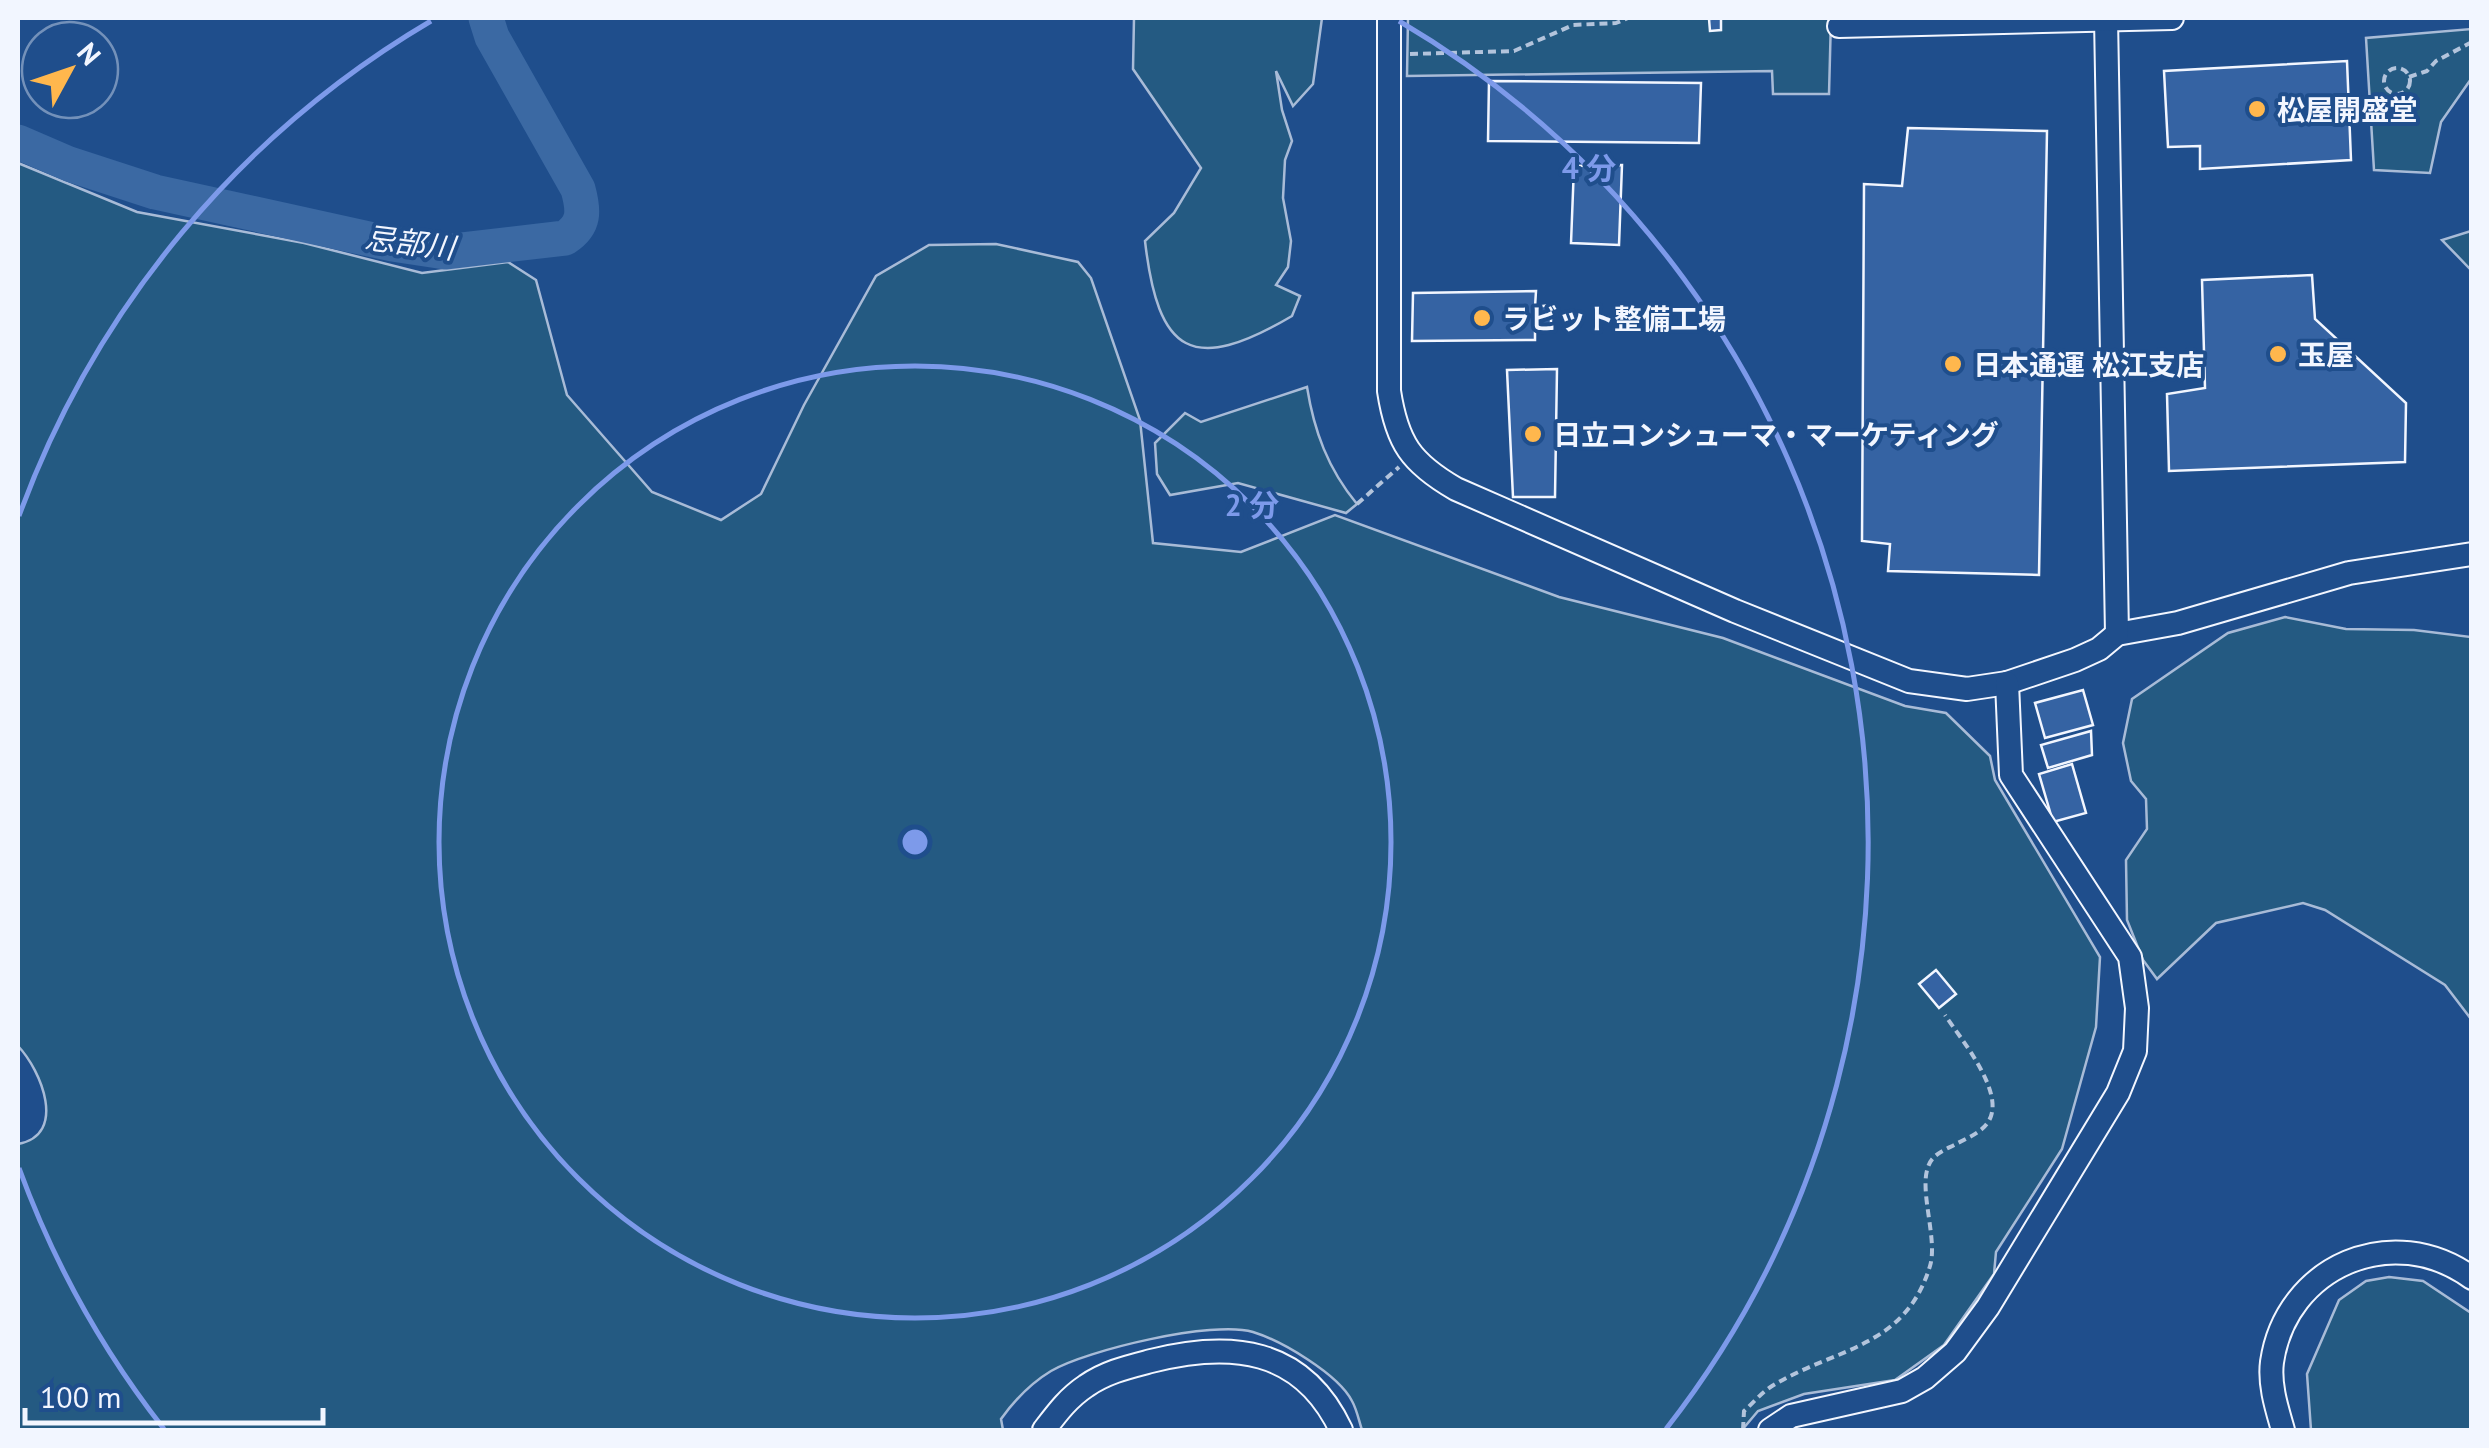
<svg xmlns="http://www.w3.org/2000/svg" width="2489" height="1448" viewBox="0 0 2489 1448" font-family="'PT Sans','Noto Sans JP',sans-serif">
<rect width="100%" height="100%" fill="#1f4e8c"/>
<g fill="#245a82" stroke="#a8bbd7" stroke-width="2.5">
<path d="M1134 18H1322L1313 84 1293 106 1276 71 1282 110 1292 141 1285 160 1283 198 1291 241 1288 267 1276 285 1300 296 1292 316C1192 375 1158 354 1145 241L1174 213 1201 168 1133 69Z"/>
<polygon points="1408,18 1831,18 1829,94 1773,94 1772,71 1407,76"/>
<polygon points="2471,29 2471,79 2441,122 2430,173 2374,170 2366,38"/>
<path d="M18 163 137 212 304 243 422 273 508 262 536 280 567 395 652 492 721 520 761 494 804 405 876 276 929 245 996 244 1078 262 1091 278 1140 420 1153 543 1241 552 1335 515 1559 597 1723 638 1905 706 1946 713 1990 756 1995 780 2100 957 2096 1027 2062 1149 1996 1252 1994 1274 1944 1345 1895 1380 1804 1394 1758 1411 1742 1430H1362C1359 1421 1357 1410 1352 1401 1338 1374 1282 1341 1253 1332 1213 1320 1087 1350 1051 1371 1031 1383 1014 1401 1001 1419L1003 1430H18V1144C68 1135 41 1070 18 1046Z"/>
<polygon points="2471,231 2472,231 2471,270 2442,240"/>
<path d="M1307 387C1314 431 1328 469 1357 504L1346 513 1238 483 1170 495 1157 474 1155 443 1185 413 1201 422Z"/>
<polygon points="2285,617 2346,629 2414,630 2471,637 2471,1019 2445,985 2325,910 2303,903 2216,923 2157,979 2143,960 2127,920 2126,860 2147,829 2146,799 2131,781 2123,743 2132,699 2228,633"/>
<polygon points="2389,1277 2423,1281 2471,1313 2471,1430 2311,1430 2307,1374 2339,1300 2366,1281"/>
</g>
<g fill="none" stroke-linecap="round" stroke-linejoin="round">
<path stroke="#3b69a3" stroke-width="35" d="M18 142 69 164 155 192 392 244 445 252 565 238C585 225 584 211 578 189L492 37 486 18"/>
</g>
<g fill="#3563a3" stroke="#f2f6ff" stroke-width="2.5">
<polygon points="1721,18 1721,30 1710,31 1709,19"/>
<polygon points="2347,61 2351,160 2200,169 2200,146 2168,147 2164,71"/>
<polygon points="1489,81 1701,83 1699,143 1488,141"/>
<polygon points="1908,128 2047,131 2039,575 1888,571 1890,544 1862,541 1864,184 1902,186"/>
<polygon points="1622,165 1619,245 1571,243 1574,166"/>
<polygon points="2312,275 2315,319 2406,403 2405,462 2169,471 2167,394 2205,388 2202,280"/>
<polygon points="1536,291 1535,307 1551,305 1551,329 1535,329 1535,340 1412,341 1413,293"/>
<polygon points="1557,369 1555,497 1513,497 1507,370"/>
<polygon points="2083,690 2093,725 2045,738 2035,703"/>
<polygon points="2091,731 2092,755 2048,768 2041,745"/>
<polygon points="2072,764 2086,813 2053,822 2039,774"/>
<polygon points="1936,970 1956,994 1939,1008 1919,984"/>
</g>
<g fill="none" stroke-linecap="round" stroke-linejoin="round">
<g stroke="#f2f6ff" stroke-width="26">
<g id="minor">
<path d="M1389 18V391C1397 443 1411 463 1456 489L1735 611 1909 681 1967 689 2007 683 2075 660 2099 649 2117 634 2178 623 2349 573 2472 554"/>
<polyline points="2106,18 2117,634"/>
<polyline points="1839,26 2172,18"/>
<path d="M1044 1430C1057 1413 1068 1398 1086 1386 1106 1372 1128 1367 1151 1361 1230 1341 1302 1347 1341 1430"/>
<polyline points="1770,1430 1791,1416 1902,1391 1925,1378 1955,1352 1988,1307 2118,1093 2135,1051 2137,1008 2130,957 2011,775 2007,683"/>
<path d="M2283 1430C2277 1409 2269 1385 2272 1362 2286 1266 2393 1220 2472 1278"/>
</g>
</g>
<g stroke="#b3c4dc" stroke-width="4" stroke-dasharray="8 5" stroke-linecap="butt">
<polyline points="1410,54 1514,51 1573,25 1616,23 1628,18"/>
<circle cx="2397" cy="81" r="13"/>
<polyline points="2409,77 2427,71 2436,61 2472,42"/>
<polyline points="1357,504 1399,467"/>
<path d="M1743 1430 1744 1411C1753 1403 1762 1392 1772 1386 1834 1348 1905 1349 1930 1266 1938 1240 1919 1191 1928 1167 1932 1154 1945 1150 1956 1144 1969 1137 1986 1131 1991 1116 2001 1087 1961 1039 1945 1015"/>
</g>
<use href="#minor" stroke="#1f4e8c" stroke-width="22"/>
</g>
<g fill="none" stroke="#7d9aea" stroke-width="5">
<circle cx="915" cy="842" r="476"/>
<path d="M164 1429A953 953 0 0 1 19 1168M19 516A953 953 0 0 1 431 21M1399 21A953 953 0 0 1 1666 1429"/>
</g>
<g fill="#ffb74d" stroke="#1f4e8c" stroke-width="4">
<circle cx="2257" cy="109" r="10"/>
<circle cx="1482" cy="318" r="10"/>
<circle cx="2278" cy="354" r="10"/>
<circle cx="1953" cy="364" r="10"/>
<circle cx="1533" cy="434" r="10"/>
</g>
<g text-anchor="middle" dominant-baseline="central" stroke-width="8" stroke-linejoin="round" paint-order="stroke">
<g font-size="28" font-weight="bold" fill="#f2f6ff" stroke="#1f4e8c" text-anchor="start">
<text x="2277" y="109">松屋開盛堂</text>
<text x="1502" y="318">ラビット整備工場</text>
<text x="2298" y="354">玉屋</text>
<text x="1973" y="364">日本通運 松江支店</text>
<text x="1553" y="434">日立コンシューマ・マーケティング</text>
</g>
<g font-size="30" font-style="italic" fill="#f2f6ff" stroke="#1f4e8c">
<text transform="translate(410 242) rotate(7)">忌部川</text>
</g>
</g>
<circle cx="915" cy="842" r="15" fill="#7d9aea" stroke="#1f4e8c" stroke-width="5"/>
<g font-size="30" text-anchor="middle" font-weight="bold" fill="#7d9aea" stroke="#1f4e8c" stroke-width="8" stroke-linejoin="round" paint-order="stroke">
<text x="1589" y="179">4 分</text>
<text x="1252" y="516">2 分</text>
</g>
<rect width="2489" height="1448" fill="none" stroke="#f2f6ff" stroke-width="40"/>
<g transform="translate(70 70) rotate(50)"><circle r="48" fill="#1f4e8c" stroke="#7391ba" stroke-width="2.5"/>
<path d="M0-8L18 38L0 25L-18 38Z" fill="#ffb74d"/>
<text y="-15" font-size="28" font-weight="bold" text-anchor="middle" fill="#f2f6ff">N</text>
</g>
<path d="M25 1408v15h298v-15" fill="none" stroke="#f2f6ff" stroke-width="5"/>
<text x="40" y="1408" font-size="30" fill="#f2f6ff" stroke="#1f4e8c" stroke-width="8" paint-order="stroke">100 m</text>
</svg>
